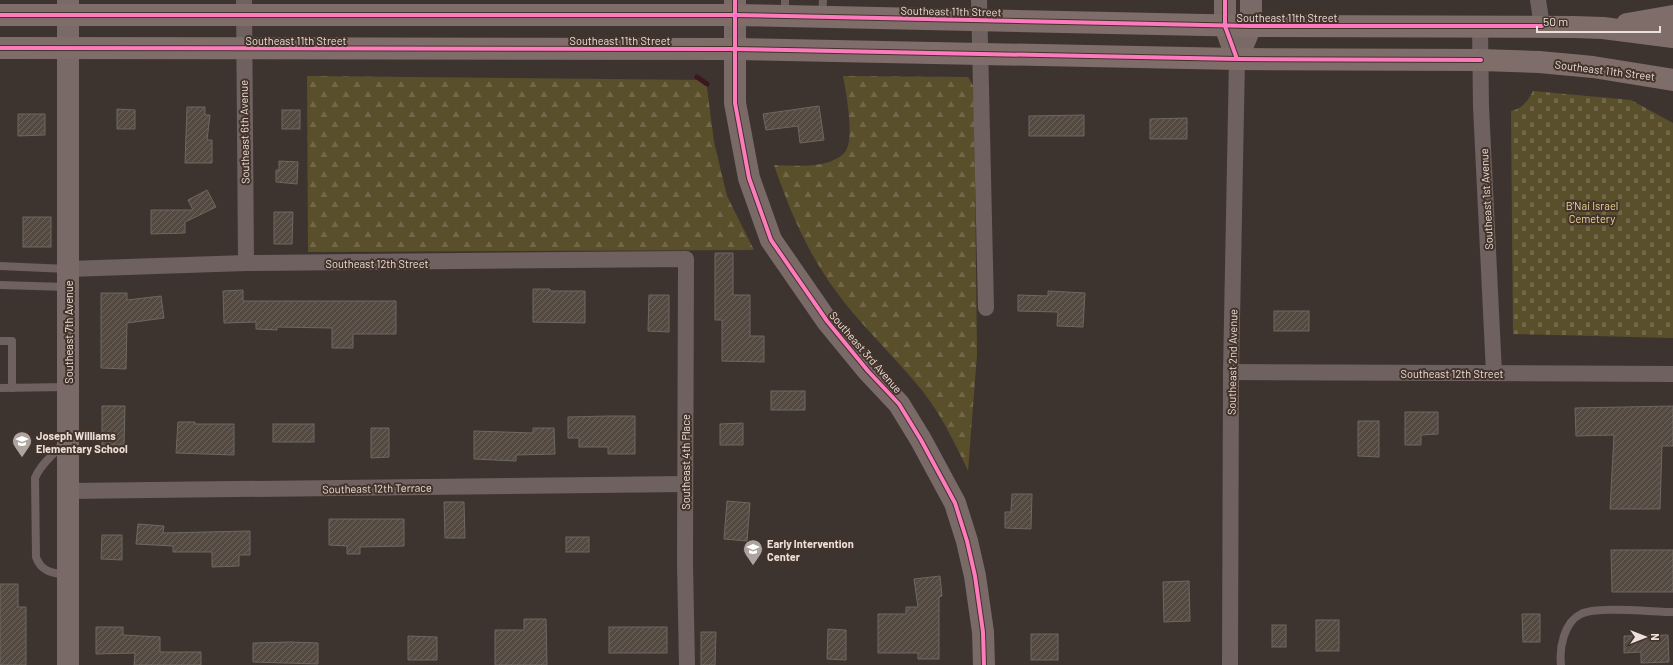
<svg xmlns="http://www.w3.org/2000/svg" width="1673" height="665" viewBox="0 0 1673 665" font-family="Barlow,sans-serif">
<defs>
<pattern id="forest-firs" width="22" height="20" patternUnits="userSpaceOnUse"><rect width="22" height="20" fill="#5a4f2b"/><path d="M5 1l3.5 6h-7zM16 11l3.5 6h-7z" fill="#726849"/></pattern>
<pattern id="cemetery-stones" width="16" height="16" patternUnits="userSpaceOnUse"><rect width="16" height="16" fill="#5a4f2b"/><path d="M2 7V4a2 2 0 0 1 4 0v3zM10 15v-3a2 2 0 0 1 4 0v3z" fill="#726849"/></pattern>
<pattern id="building-hatch" width="6" height="6" patternUnits="userSpaceOnUse"><rect width="6" height="6" fill="#544a41"/><path d="M-1 1l2-2M0 6l6-6M5 7l2-2" fill="none" stroke="#6d645c"/></pattern>
</defs>
<rect width="100%" height="100%" fill="#3d3430"/>
<g fill="url(#forest-firs)">
<polygon points="307,76 706,80 714,142 727,196 754,250 308,252"/>
<path d="M843 76 968 77 974 87 977 355 968 471C953 439 938 408 915 382 889 351 859 323 835 290 807 252 789 209 774 165 794 166 831 169 845 152 855 140 846 91 843 76Z"/>
</g>
<path fill="url(#cemetery-stones)" d="M1533 91 1631 100 1673 123V338L1513 334 1511 111C1523 108 1527 102 1533 91Z"/>
<g fill="none" stroke-linecap="round" stroke-linejoin="round">
<polyline stroke="#3c1720" stroke-width="5" points="697,77 707,84"/>
</g>
<g fill="url(#building-hatch)" stroke="#6d6762">
<polygon points="819,106 824,140 800,143 798,126 766,130 763,114"/>
<polygon points="187,107 205,107 205,115 210,115 207,140 212,140 212,163 185,163"/>
<polygon points="117,109 135,110 135,129 117,129"/>
<rect x="282" y="110" width="18" height="19"/>
<polygon points="18,114 45,114 45,135 18,136"/>
<polygon points="1084,115 1084,136 1029,136 1029,116"/>
<polygon points="1187,118 1187,139 1150,139 1150,119"/>
<polygon points="279,161 298,162 297,184 276,182 276,170 279,170"/>
<polygon points="207,190 216,207 185,222 185,233 151,234 151,210 193,210 188,200"/>
<polygon points="274,212 293,212 292,244 274,244"/>
<rect x="23" y="217" width="28" height="30"/>
<polygon points="715,253 733,253 733,295 750,295 750,336 764,336 764,362 722,361 722,320 715,320"/>
<polygon points="533,289 550,289 550,291 585,291 585,323 533,322"/>
<polygon points="243,290 243,301 396,301 396,334 353,334 353,348 332,348 332,328 277,327 277,330 256,329 256,322 224,323 223,291"/>
<polygon points="1048,291 1085,293 1083,327 1057,326 1058,312 1018,311 1018,295 1048,296"/>
<polygon points="101,293 127,293 127,300 161,296 164,318 127,323 126,369 101,368"/>
<polygon points="649,295 669,295 669,332 648,331"/>
<rect x="1274" y="311" width="35" height="20"/>
<rect x="771" y="391" width="34" height="19"/>
<polygon points="102,406 125,406 124,445 102,445"/>
<polygon points="1673,406 1673,446 1662,446 1660,509 1610,509 1614,435 1576,436 1575,408"/>
<polygon points="1405,412 1438,412 1438,434 1421,435 1421,445 1405,445"/>
<polygon points="608,416 635,416 635,454 608,454 608,447 579,447 579,438 568,438 568,417"/>
<polygon points="1358,421 1379,421 1379,457 1358,456"/>
<polygon points="178,422 195,422 195,424 234,424 234,455 176,453"/>
<polygon points="743,423 743,445 720,445 720,424"/>
<rect x="273" y="424" width="41" height="18"/>
<polygon points="371,428 389,428 389,457 371,458"/>
<polygon points="533,428 554,428 555,454 516,455 516,461 474,459 474,431 533,433"/>
<polygon points="1012,494 1032,494 1031,529 1005,528 1005,512 1011,512"/>
<polygon points="727,501 750,503 747,541 724,539"/>
<polygon points="444,502 464,502 465,538 445,538"/>
<polygon points="329,519 404,519 404,546 360,547 360,554 347,554 347,546 329,545"/>
<polygon points="138,524 164,526 163,533 250,531 250,555 239,555 239,566 212,567 212,552 173,552 173,546 136,544"/>
<polygon points="102,535 122,535 122,560 101,559"/>
<rect x="566" y="537" width="23" height="15"/>
<polygon points="1611,550 1673,550 1673,592 1612,592"/>
<polygon points="940,576 942,596 939,597 939,659 918,659 918,653 878,653 878,614 906,614 906,607 918,607 914,579"/>
<polygon points="1189,581 1190,621 1164,622 1163,582"/>
<polygon points="0,584 18,584 18,607 26,607 26,665 0,665"/>
<polygon points="1522,614 1540,614 1540,642 1523,642"/>
<polygon points="524,619 546,619 547,665 495,665 495,630 524,630"/>
<rect x="1316" y="620" width="23" height="31"/>
<rect x="1272" y="625" width="14" height="22"/>
<polygon points="96,627 123,627 123,635 160,637 160,652 201,652 201,665 134,665 135,653 96,654"/>
<rect x="609" y="627" width="58" height="26"/>
<polygon points="828,629 846,630 846,660 827,659"/>
<polygon points="701,632 716,632 715,665 701,665"/>
<rect x="1031" y="634" width="27" height="26"/>
<polygon points="1668,635 1669,662 1641,663 1641,652 1624,653 1624,636"/>
<polygon points="408,636 437,637 437,660 408,660"/>
<polygon points="290,642 318,643 318,664 253,662 253,643"/>
</g>
<g fill="none" stroke-linecap="round" stroke-linejoin="round">
<g stroke="#6e615f" stroke-width="8">
<polyline points="785,0 785,15"/>
<polyline points="822,17 823,0"/>
<polyline points="0,266 67,269"/>
<polyline points="0,285 67,287"/>
<polyline points="0,341 12,341 12,388"/>
<polyline points="0,388 67,387"/>
<path d="M63 443C53 456 41 463 35 478L36 557C41 572 53 573 67 575"/>
<path d="M1561 665C1559 648 1564 622 1581 614 1597 606 1653 612 1673 612"/>
</g>
<g stroke="#6e615f" stroke-width="16">
<polyline points="244,0 246,263"/>
<polyline points="979,0 986,308"/>
<polyline points="1538,0 1542,26"/>
<polyline points="1480,26 1481,107 1494,373"/>
<polyline points="68,269 246,263 686,259 685,564 687,665"/>
<polyline points="1231,372 1673,374"/>
<polyline points="68,491 685,484"/>
<polyline points="1230,665 1231,372 1237,59"/>
</g>
<g stroke="#7a6a67" stroke-width="22">
<polyline points="735,0 735,103 749,178 771,240 827,321 868,371 899,404 921,440 955,503 967,541 975,576 983,632 984,665"/>
<polyline points="1225,0 1225,26 1237,59"/>
<polyline points="1237,59 1251,26 1251,0"/>
<polyline points="68,665 68,0"/>
</g>
<g stroke="#7f6d6a" stroke-width="22">
<polyline points="0,15 735,15 1251,26 1574,27 1603,28 1673,37"/>
<polyline points="1627,24 1673,16"/>
<polyline points="0,48 735,49 1237,59 1481,60 1539,62 1593,67 1673,80"/>
</g>
<g stroke="#43332a" stroke-width="6">
<g id="cycleway">
<polyline points="735,0 735,103 749,178 771,240 827,321 868,371 899,404 921,440 955,503 967,541 975,576 983,632 984,665"/>
<polyline points="1225,0 1225,26 1237,59"/>
<polyline points="0,15 735,15 1251,26 1542,26"/>
<polyline points="0,48 735,49 1237,59 1481,60"/>
</g>
</g>
<use href="#cycleway" stroke="#fd7abc" stroke-width="4"/>
</g>
<defs>
<g id="school-pin" transform="scale(1)"><path d="M0 17L-7.5 6A9.5 9.5 0 1 1 7.5 6Z" fill="#aea49f" stroke="#43332a"/><path d="M0-5L7-2L0 1L-7-2ZM-4 1L0 2.5L4 1V4Q0 6-4 4Z" fill="#fff"/></g>
</defs>
<g fill-rule="evenodd">
<use href="#school-pin" x="22" y="441"/>
<use href="#school-pin" x="753" y="549"/>
</g>
<g text-anchor="middle" dominant-baseline="central" stroke-width="4" stroke-linejoin="round" paint-order="stroke">
<g font-size="11" fill="#ebe0db" stroke="#43332a">
<text transform="translate(951 11) rotate(1)">Southeast 11th Street</text>
<text x="1287" y="17">Southeast 11th Street</text>
<text x="296" y="40">Southeast 11th Street</text>
<text x="620" y="40">Southeast 11th Street</text>
<text transform="translate(1605 70) rotate(7)">Southeast 11th Street</text>
<text transform="translate(244 132) rotate(-91)">Southeast 6th Avenue</text>
<text transform="translate(1486 199) rotate(-93)">Southeast 1st Avenue</text>
<text x="377" y="263">Southeast 12th Street</text>
<text transform="translate(68 332) rotate(-90)">Southeast 7th Avenue</text>
<text transform="translate(866 352) rotate(49)">Southeast 3rd Avenue</text>
<text transform="translate(1232 362) rotate(-89)">Southeast 2nd Avenue</text>
<text x="1452" y="373">Southeast 12th Street</text>
<text transform="translate(685 462) rotate(-90)">Southeast 4th Place</text>
<text transform="translate(377 488) rotate(-1)">Southeast 12th Terrace</text>
</g>
<g font-size="11" fill="#ecd890" stroke="#43332a">
<text x="1592" y="205">B’Nai Israel<tspan x="1592" dy="13">Cemetery</tspan></text>
</g>
<g font-size="11" font-weight="bold" fill="#ebe0db" stroke="#43332a" text-anchor="start">
<text x="36" y="435">Joseph Williams<tspan x="36" dy="13">Elementary School</tspan></text>
<text x="767" y="543">Early Intervention<tspan x="767" dy="13">Center</tspan></text>
</g>
</g>
<g transform="translate(1645 637) rotate(90)" stroke="#43332a" stroke-width="3" paint-order="stroke">
<path d="M0-3L7 15L0 10L-7 15Z" fill="#ebe0db"/>
<text y="-6" font-size="11" font-weight="bold" text-anchor="middle" fill="#ebe0db">N</text>
</g>
<path d="M1537 26v6h123v-6" fill="none" stroke="#ebe0db" stroke-width="2"/>
<text x="1543" y="26" font-size="12" fill="#ebe0db" stroke="#43332a" stroke-width="3" paint-order="stroke">50 m</text>
</svg>
